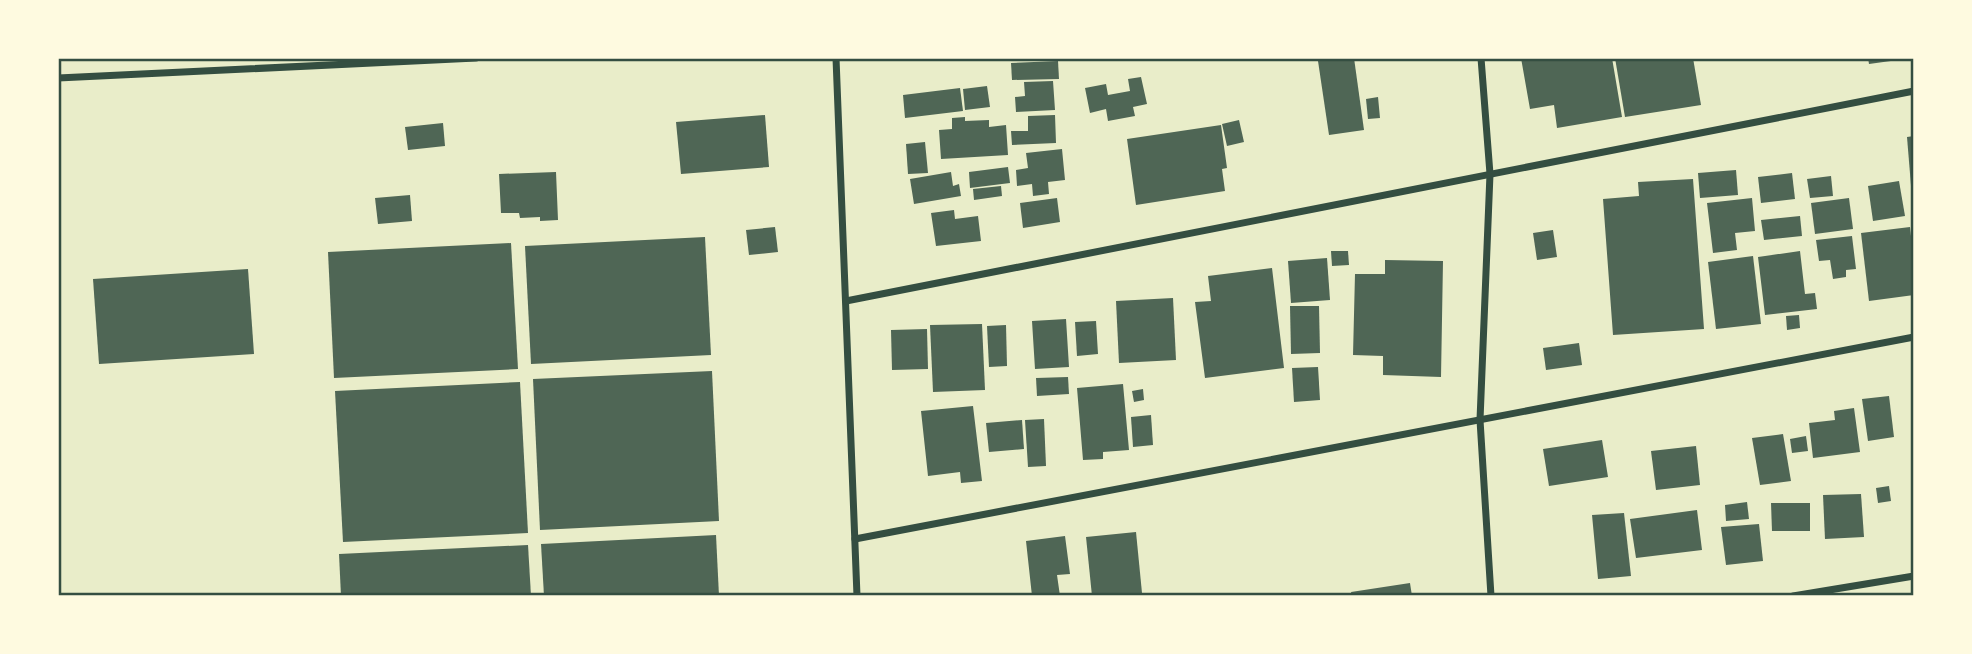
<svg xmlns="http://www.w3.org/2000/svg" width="1972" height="654" viewBox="0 0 1972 654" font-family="Quicksand,sans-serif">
<rect width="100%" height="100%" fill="#e9edc9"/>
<g fill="#4f6655">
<polygon points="1342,58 1354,58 1364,130 1329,135 1318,61"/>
<polygon points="1521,58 1612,58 1622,117 1557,128 1554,105 1530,109"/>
<polygon points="1615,58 1693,58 1701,105 1625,117"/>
<polygon points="1868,58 1898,58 1898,60 1869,64"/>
<polygon points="1058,61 1059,79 1012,80 1011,63"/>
<polygon points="1141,77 1147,104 1133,107 1135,116 1108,121 1106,109 1090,113 1085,88 1106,84 1108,95 1130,91 1128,79"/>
<polygon points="1053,81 1055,110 1016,112 1015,97 1025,96 1024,82"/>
<polygon points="987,86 990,107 965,110 963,89"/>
<polygon points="960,88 963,111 905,118 903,95"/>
<polygon points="1378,97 1380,118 1368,119 1366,99"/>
<polygon points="765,115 769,167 681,174 676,122"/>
<polygon points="1055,115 1056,143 1012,145 1011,131 1028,131 1028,116"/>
<polygon points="965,117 965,121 989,120 989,127 1006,125 1008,155 941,159 939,130 952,129 952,118"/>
<polygon points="1239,120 1244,142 1227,146 1222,124"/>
<polygon points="443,123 445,146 408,150 405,127"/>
<polygon points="1221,125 1227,168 1222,169 1225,191 1136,205 1127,139"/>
<polygon points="1914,136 1914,198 1912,198 1907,137"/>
<polygon points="925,142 928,173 908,174 906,144"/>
<polygon points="1062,149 1065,180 1048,182 1049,194 1033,196 1032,184 1017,186 1016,170 1028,168 1026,153"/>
<polygon points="1008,167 1010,183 970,188 969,172"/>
<polygon points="1736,170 1738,195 1700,198 1698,173"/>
<polygon points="556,172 558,220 540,221 540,217 520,218 519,213 501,213 499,174"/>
<polygon points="951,172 953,186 959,184 961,196 914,204 910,179"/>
<polygon points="1792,173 1795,199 1761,203 1758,177"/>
<polygon points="1831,176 1833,196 1810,198 1807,179"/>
<polygon points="1693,179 1704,329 1613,335 1603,199 1639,196 1638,182"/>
<polygon points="1899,181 1905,216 1873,221 1868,186"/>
<polygon points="1001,186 1002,196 974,200 973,189"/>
<polygon points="410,195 412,221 378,224 375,198"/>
<polygon points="1057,198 1060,222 1023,228 1020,203"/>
<polygon points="1752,198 1755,231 1735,233 1737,250 1713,253 1707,203"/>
<polygon points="1849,198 1853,229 1815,234 1811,203"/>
<polygon points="954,210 955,219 978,216 981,241 936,246 931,213"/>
<polygon points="1800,216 1802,236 1764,240 1761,220"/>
<polygon points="775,227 778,252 749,255 746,230"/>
<polygon points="1910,227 1914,263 1914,295 1869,301 1861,233"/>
<polygon points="1553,230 1557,257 1537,260 1533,233"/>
<polygon points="1852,236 1856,269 1846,270 1846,277 1833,279 1830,260 1819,261 1816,240"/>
<polygon points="705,237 711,355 531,364 525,246"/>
<polygon points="511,243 518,369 334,378 328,252"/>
<polygon points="1331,251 1348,251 1349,265 1332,266"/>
<polygon points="1800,251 1805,294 1815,293 1817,309 1765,315 1758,257"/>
<polygon points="1753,256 1761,324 1716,329 1708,262"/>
<polygon points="1327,258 1330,300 1291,303 1288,261"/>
<polygon points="1385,260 1443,261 1441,377 1383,375 1383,356 1353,355 1355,274 1385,274"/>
<polygon points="1272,268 1284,368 1205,378 1195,302 1211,301 1208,276"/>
<polygon points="248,269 254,354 99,364 93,279"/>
<polygon points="1173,298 1176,360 1119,363 1116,301"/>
<polygon points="1290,306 1319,306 1320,353 1291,354"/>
<polygon points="1799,315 1800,328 1787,330 1786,316"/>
<polygon points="1066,319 1069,367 1035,369 1032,321"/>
<polygon points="1096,321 1098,354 1077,356 1075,322"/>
<polygon points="982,324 985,390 933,392 930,325"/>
<polygon points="1006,325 1007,366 989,367 987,326"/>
<polygon points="927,329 928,369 892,370 891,330"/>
<polygon points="1579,343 1582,365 1546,370 1543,348"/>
<polygon points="1318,367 1320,400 1294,402 1292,368"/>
<polygon points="712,371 719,521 540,530 533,379"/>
<polygon points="1068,377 1069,394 1037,396 1036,378"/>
<polygon points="520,382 528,533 343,542 335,391"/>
<polygon points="1123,384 1129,450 1103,452 1103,459 1083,460 1077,388"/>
<polygon points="1143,389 1144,400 1134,402 1132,391"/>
<polygon points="1889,396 1894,437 1868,441 1862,399"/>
<polygon points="973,406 982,481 961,483 960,472 928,476 921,411"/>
<polygon points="1854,408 1860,452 1813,458 1809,423 1835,420 1834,411"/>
<polygon points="1151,415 1153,445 1133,447 1131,417"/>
<polygon points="1044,419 1046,466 1028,467 1025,420"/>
<polygon points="1022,420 1024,449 989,452 986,423"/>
<polygon points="1783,434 1791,481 1760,485 1752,438"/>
<polygon points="1806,436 1808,451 1792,453 1790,439"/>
<polygon points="1602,440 1608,477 1549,486 1543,449"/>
<polygon points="1696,446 1700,485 1656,490 1651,451"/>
<polygon points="1889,486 1891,501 1878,503 1876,488"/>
<polygon points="1861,494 1864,537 1825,539 1823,495"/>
<polygon points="1747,502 1749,519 1726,521 1725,505"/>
<polygon points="1771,503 1810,503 1810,531 1772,531"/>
<polygon points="1697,510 1702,550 1636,558 1630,519"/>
<polygon points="1624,513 1631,576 1598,579 1592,515"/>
<polygon points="1759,524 1763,561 1726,565 1721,527"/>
<polygon points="1136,532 1142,593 1120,596 1092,596 1086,537"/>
<polygon points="716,535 719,596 544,596 541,544"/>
<polygon points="1065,536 1070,574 1057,575 1060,596 1032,596 1026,541"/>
<polygon points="528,545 531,596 341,596 339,554"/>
<polygon points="1410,583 1412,596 1352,596 1351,592"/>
</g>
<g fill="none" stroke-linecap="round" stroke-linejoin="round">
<g stroke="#344e41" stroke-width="7">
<polyline points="836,58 857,596"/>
<polyline points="1481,58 1490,174 1480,420 1491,596"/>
<polyline points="58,78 476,58"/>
<polyline points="846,301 1914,91"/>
<polyline points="855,539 1914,337"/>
<polyline points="1793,596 1914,576"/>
</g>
</g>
<rect width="1972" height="654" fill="none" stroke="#fefae0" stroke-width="119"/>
<rect x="60" y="60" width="1852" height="534" fill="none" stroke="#344e41" stroke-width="2.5"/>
</svg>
